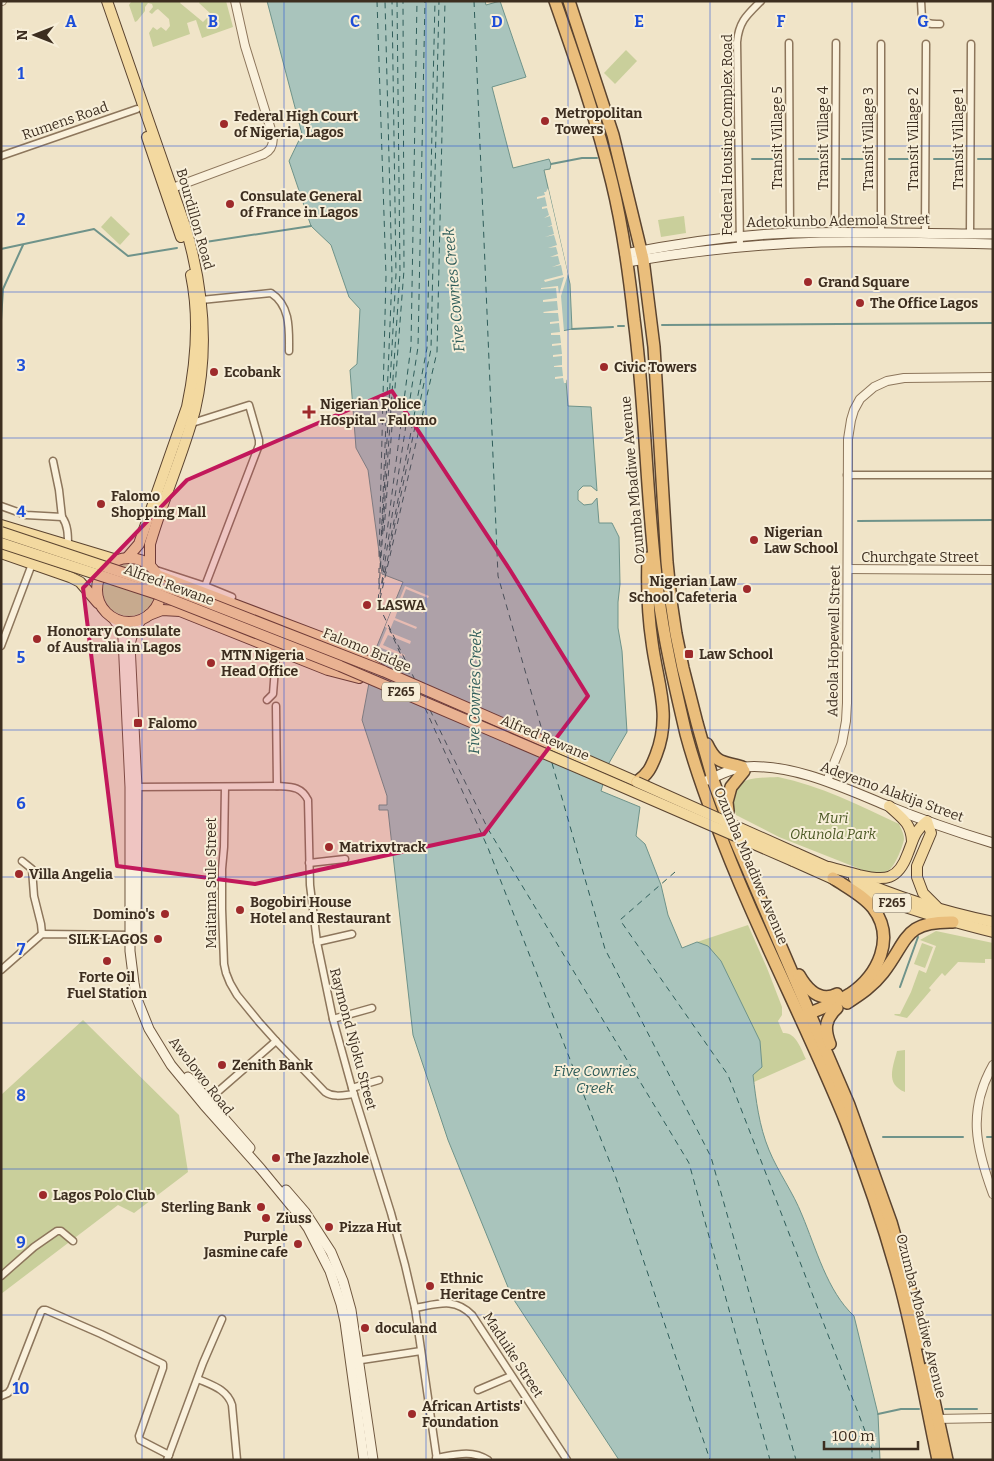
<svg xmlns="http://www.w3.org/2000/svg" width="994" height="1461" viewBox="0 0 994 1461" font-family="Bitter,serif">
<rect width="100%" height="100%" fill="#f0e4c8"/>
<g fill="#c9cf9b">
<polygon points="136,1 181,1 180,3 203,22 211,14 199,3 200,1 226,1 233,27 202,38 196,20 187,23 190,34 153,47 149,33 153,27 157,30 161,27 166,31 170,26 169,19 158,9 156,10 152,14 149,12 153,7 152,4 148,3 145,7 145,11 137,21 135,22 129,5 131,2"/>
<polygon points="626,50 637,61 615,84 604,73"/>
<polygon points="111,216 130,234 120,245 101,227"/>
<polygon points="684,216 686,233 661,237 658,220"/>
<circle cx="129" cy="590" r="26"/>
<path d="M778 777C821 786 859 805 899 824 901 829 904 833 904 839 903 846 895 866 889 870 883 874 876 873 870 873L779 837 736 815C735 810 731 804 732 799 734 776 760 778 778 777Z"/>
<path d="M748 925 767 968 782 1007V1015L778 1021 783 1033C796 1032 801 1049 806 1059L754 1082 753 1075 708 946 697 942Z"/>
<polygon points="936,931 993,943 993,959 985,959 985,963 958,962 945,976 942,973 929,988 931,990 907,1018 894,1015 895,1014 900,1014 911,992 919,970 926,973 936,946 920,940"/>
<polygon points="922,943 933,947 925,968 914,964"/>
<polygon points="83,1020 179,1115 188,1172 134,1213 118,1205 1,1294 1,1095"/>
<path d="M905 1050V1092C885 1084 893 1067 897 1051Z"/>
</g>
<path fill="#a9c4bc" stroke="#6f938a" d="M267 1H485L486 5 500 1 526 77 492 87 513 168 549 159 551 164 550 169 544 170 570 284 572 329 562 331 568 406 591 407 597 491 591 486H583L578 491V500L584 505 592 504 597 498 599 523H612L619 537 620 584 618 602V628L622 651 627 732 609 763 601 791 640 807 636 836 645 844 661 885 668 915 682 948 697 942 708 946 721 961 760 1041 762 1067 753 1075C756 1100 759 1126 769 1150 778 1172 793 1192 802 1215 816 1248 827 1291 854 1316L878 1414 880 1460H619L512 1297 448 1140 413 1035 388 810H379V805H387V796L362 720 375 651 403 582 382 574 368 470 356 448 350 370 357 364 360 309 349 297 331 245 311 226 289 161 302 134Z"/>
<g fill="#f0e4c8">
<polygon points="548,188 568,274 561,296 568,379 566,380 566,383 564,383 563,378 555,379 555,377 563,376 562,367 554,367 554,366 562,365 562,356 553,357 553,355 562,354 561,345 552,346 552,344 561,343 560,335 551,335 551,333 560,332 559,323 550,324 550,322 559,321 558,313 544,313 543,312 558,310 557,301 543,302 543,300 557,298 556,288 541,289 541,288 558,286 559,294 564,277 545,282 544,280 563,275 561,265 552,267 560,264 558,256 550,257 558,254 556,247 548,248 557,245 554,235 545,237 554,234 552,226 547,227 552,225 550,216 544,218 549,215 547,208 542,209 542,207 547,206 545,197 537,199 537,197 545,195 544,192 546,192"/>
<polygon points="405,586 429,596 428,598 406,589 401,602 423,612 423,613 400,604 395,618 417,627 416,629 394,620 389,632 411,641 410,644 388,635 383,645 405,655 404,657 379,647 387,628 385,627 393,607 396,608"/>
</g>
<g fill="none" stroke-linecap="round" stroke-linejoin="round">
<g stroke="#6f938a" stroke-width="2">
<polyline points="752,159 781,159"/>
<polyline points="799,159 827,159"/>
<polyline points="842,159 873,159"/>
<polyline points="889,159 918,159"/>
<polyline points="934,159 964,159"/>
<polyline points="978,159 993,159"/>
<polyline points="551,164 582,158 597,158"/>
<polyline points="199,243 311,226"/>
<polyline points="1,249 94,229 128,256 177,248"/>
<polyline points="1,320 3,289 23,245"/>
<polyline points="662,325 993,323"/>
<polyline points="618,326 624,326"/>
<polyline points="572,329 613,327"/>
<polyline points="858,521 993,520"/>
<polyline points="900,987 918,937"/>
<polyline points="883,1137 963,1137"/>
<polyline points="987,1137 993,1137"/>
<polyline points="945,1409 977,1409"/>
<polyline points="878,1414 901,1409 919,1409"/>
</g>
<g stroke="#2f5d5a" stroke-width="1" stroke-dasharray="6 5" stroke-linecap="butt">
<polyline points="377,1 386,276 379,559"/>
<polyline points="397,1 400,273 378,604 415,680"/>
<polyline points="474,1 498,576 544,737"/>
<polyline points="384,531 404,270 403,1"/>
<polyline points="382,532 396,274 392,1"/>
<polyline points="389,547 427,348 435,1"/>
<polyline points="380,569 392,276 385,1"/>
<polyline points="382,571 411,346 417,1"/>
<polyline points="385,572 431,349 439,1"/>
<polyline points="379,584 379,568"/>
<polyline points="382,584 385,571"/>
<polyline points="380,594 418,347 425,1"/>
<polyline points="380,599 437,352 445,1"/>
<polyline points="389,628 412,680"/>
<polyline points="425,708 488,848 616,1178 710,1460"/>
<polyline points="430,710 488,829 689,1163 770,1460"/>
<polyline points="552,763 605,949 711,1157 796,1460"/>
<polyline points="675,872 620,920 728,1075 872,1449 872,1460"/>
</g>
<g stroke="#8d765c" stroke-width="9">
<g id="minor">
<path d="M921 1 922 19C926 25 934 24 940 24"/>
<polyline points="789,43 790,233"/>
<polyline points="1,156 137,109"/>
<polyline points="835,233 836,43"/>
<polyline points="881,233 881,44"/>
<polyline points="925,233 926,44"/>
<polyline points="970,234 971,44"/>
<path d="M740 247 737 42C739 21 747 15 761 1"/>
<path d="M201 300 271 293C291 306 289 330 289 351"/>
<polyline points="189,424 249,405 259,440 259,445 205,586"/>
<polyline points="53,461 59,490 62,517"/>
<polyline points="847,475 993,475"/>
<path d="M1 506 26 515 62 517C68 525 68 535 68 546"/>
<polyline points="153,569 205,586 232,597"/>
<polyline points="1,646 32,564"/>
<polyline points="267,700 273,694 276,655"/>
<polyline points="276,706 277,786"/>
<path d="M135 787 277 786C291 787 301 786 308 800L310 885 317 942 333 1019 352 1088 391 1213 405 1265 415 1308 437 1460"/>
<path d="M225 787 224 847 222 869V909L224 964 226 973 230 983 237 995 259 1022 276 1041 325 1092C334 1098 344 1095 354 1094"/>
<polyline points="22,861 32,869 34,896 41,924 42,934"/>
<polyline points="309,863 345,859"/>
<polyline points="317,942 352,934"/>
<polyline points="1,970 42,934 134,935"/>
<polyline points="333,1019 372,1008"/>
<polyline points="352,1088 379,1080"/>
<polyline points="206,1102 276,1041"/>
<polyline points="1,1276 34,1247 57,1231 61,1231 73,1241"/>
<path d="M415 1308C438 1304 454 1297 472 1315L567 1460"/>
<polyline points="355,1361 421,1351"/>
<path d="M198 1379C211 1385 227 1389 232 1405L237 1460"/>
<polyline points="478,1390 511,1376"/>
<polyline points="1,1396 8,1393 11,1389 41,1312 43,1310 46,1310 101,1334 163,1364 163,1368 139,1436 140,1440 169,1455"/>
<path d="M436 1458C454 1455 471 1449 488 1460"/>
<polyline points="167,1460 203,1363 222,1319"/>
</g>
</g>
<g stroke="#8d765c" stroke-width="10">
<g id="tertiary">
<polyline points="1,1 2,1"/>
<path d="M167 190 264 154C273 149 274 142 272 133L245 46 235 1"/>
<polyline points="848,569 993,570"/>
<polyline points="827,781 842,743 846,721 847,703 848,439 851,420 854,410 860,399 874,387 887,381 904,378 993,377"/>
<path d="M993 1065C967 1111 976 1148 993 1194"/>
<polyline points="935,1419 993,1418"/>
</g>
</g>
<g stroke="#6f573f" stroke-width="11">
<g id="secondary">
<path d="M625 254C679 243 736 235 791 233 858 231 926 234 993 234"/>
<path d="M627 262C691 251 756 244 821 242 878 241 935 243 993 244"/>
<polyline points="112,617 120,628 123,638 130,787 130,951 134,983 137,999 149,1029 171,1065 204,1105 261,1169 298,1214 308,1228 330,1271 341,1304 345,1322 364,1460"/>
<path d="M708 780C719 775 732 768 744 767 792 763 844 788 888 806 922 820 957 832 993 843"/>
<polyline points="136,935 137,787 130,644 132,637 141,620"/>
<polyline points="188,1077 250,1148"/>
<polyline points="286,1190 305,1212 331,1252 343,1281 351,1310 373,1460"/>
</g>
</g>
<g stroke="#5b4430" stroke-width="12">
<g id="primary">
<path d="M107 1 186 229C203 287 209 350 195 410 183 455 163 499 150 544V565"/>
<polyline points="147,137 181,237"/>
<polyline points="1,525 117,560"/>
<polyline points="1,553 70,577 80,582 98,603"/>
<circle cx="129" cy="590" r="32"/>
<path d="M127 558 139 544 187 407C196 364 200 318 191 275"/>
<polyline points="157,575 339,644 383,671 637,782"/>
<polyline points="149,615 162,610 180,611 328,670 359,678"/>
<path d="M889 806C902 818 911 823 912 841"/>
<polyline points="796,853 834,870"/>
<polyline points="793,861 840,882"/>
<path d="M829 867C839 870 849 872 859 875 885 881 898 881 908 853 914 838 914 832 927 821L931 833 917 866V877L923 893 937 907"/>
<path d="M854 878C898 898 946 912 993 922"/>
<path d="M853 887C898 907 946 920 993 932"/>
</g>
</g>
<g stroke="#5b4430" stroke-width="14">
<g id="trunk">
<path d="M555 1C576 61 597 121 612 183 623 228 629 273 634 319 646 410 646 501 658 592 664 640 675 687 686 734 694 764 704 792 715 821 753 924 805 1021 846 1122 867 1176 886 1232 901 1288 916 1345 926 1403 938 1460"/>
<polyline points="569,1 613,135 643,259 654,347 667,562 671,601 676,634 683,668 697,723 714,783 736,842 849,1105 891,1222 910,1289 922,1343"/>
<path d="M707 744C717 765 723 761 742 767"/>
<path d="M637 782C648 774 651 768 656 755 672 714 657 683 652 642 648 615 647 586 648 558"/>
<polyline points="728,811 727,802 731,787 744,771"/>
<path d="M799 975C807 989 820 1003 837 994"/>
<path d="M847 1003C861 994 873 986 883 973 908 941 903 921 953 922"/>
<path d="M805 1015C818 1010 839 1001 850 994 878 975 896 938 873 908 863 895 846 887 833 878"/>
<path d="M830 1044C824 1029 825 1019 837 1008"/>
<polyline points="927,1369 947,1460"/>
</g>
</g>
<use href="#minor" stroke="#faf1dc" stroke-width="6"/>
<use href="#tertiary" stroke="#faf1dc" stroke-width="8"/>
<use href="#secondary" stroke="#faf1dc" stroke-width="9"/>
<use href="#primary" stroke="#f3d9a0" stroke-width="10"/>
<use href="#trunk" stroke="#eabe7c" stroke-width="11"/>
<g stroke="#5b4430" stroke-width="12" stroke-linecap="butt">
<g id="primary-bridge">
<polyline points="1,532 181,592 383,671"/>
<polyline points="1,543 157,594 340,666 604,779 793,861"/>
<polyline points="637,782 796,853"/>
</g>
</g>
<use href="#primary-bridge" stroke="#f3d9a0" stroke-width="10"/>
</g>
<path fill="#c2185b" fill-opacity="0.2" stroke="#c2185b" stroke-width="4" stroke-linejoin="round" d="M392 391 510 570 588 696 484 834 255 884 117 866 83 588 187 480Z"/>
<path fill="none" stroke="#1d4ed8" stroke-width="1" stroke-opacity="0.55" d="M142 1V1460M284 1V1460M426 1V1460M568 1V1460M710 1V1460M852 1V1460M1 146H993M1 292H993M1 438H993M1 584H993M1 730H993M1 877H993M1 1023H993M1 1169H993M1 1315H993"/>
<g fill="#9e2a2b" stroke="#f7eed8" stroke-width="2">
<circle cx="545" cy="121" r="5"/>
<circle cx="224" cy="124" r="5"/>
<circle cx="230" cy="204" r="5"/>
<circle cx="808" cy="282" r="5"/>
<circle cx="860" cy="303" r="5"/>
<circle cx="604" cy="367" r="5"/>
<circle cx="214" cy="372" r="5"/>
<path d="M306.5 404.5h5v5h5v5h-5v5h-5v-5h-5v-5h5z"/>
<circle cx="101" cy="504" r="5"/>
<circle cx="754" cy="540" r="5"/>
<circle cx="747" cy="589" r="5"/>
<circle cx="367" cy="605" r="5"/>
<circle cx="37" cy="639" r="5"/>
<rect x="684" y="649" width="10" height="10" rx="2.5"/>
<circle cx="211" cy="663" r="5"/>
<rect x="133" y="718" width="10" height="10" rx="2.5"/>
<circle cx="329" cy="847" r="5"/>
<circle cx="19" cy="874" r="5"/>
<circle cx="240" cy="910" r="5"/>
<circle cx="165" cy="914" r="5"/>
<circle cx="158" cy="939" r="5"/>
<circle cx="107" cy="961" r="5"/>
<circle cx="222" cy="1065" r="5"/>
<circle cx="276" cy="1158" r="5"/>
<circle cx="43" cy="1195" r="5"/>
<circle cx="261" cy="1207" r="5"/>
<circle cx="266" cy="1218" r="5"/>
<circle cx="329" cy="1227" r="5"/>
<circle cx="298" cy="1244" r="5"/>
<circle cx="430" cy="1286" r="5"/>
<circle cx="365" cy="1328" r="5"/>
<circle cx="412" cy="1414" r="5"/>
</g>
<g text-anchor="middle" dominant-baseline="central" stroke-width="4" stroke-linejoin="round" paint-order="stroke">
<g fill="#f7eed8" stroke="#756857" stroke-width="1">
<rect x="382" y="682.5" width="38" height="19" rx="4"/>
<rect x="873" y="893.5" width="38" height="19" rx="4"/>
</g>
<g font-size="12" font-weight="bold" fill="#3d2e20">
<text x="401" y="692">F265</text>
<text x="892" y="903">F265</text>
</g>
<g font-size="14" font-weight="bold" fill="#3d2e20" stroke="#f7eed8" text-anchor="start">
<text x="555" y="113">Metropolitan<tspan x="555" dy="16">Towers</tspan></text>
<text x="234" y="116">Federal High Court<tspan x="234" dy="16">of Nigeria, Lagos</tspan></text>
<text x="240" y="196">Consulate General<tspan x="240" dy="16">of France in Lagos</tspan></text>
<text x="818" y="282">Grand Square</text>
<text x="870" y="303">The Office Lagos</text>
<text x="614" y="367">Civic Towers</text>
<text x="224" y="372">Ecobank</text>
<text x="320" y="404">Nigerian Police<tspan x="320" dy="16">Hospital - Falomo</tspan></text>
<text x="111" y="496">Falomo<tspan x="111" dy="16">Shopping Mall</tspan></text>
<text x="764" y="532">Nigerian<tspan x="764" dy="16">Law School</tspan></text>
<text x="737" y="581" text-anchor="end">Nigerian Law<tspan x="737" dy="16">School Cafeteria</tspan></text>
<text x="377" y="605">LASWA</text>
<text x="47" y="631">Honorary Consulate<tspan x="47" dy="16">of Australia in Lagos</tspan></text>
<text x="699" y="654">Law School</text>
<text x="221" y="655">MTN Nigeria<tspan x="221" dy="16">Head Office</tspan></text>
<text x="148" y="723">Falomo</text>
<text x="339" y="847">Matrixvtrack</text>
<text x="29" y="874">Villa Angelia</text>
<text x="250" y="902">Bogobiri House<tspan x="250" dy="16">Hotel and Restaurant</tspan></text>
<text x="155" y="914" text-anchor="end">Domino's</text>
<text x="148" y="939" text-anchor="end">SILK LAGOS</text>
<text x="107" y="977" text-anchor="middle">Forte Oil<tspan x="107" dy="16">Fuel Station</tspan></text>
<text x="232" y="1065">Zenith Bank</text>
<text x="286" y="1158">The Jazzhole</text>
<text x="53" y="1195">Lagos Polo Club</text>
<text x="251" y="1207" text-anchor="end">Sterling Bank</text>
<text x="276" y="1218">Ziuss</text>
<text x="339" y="1227">Pizza Hut</text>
<text x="288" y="1236" text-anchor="end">Purple<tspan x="288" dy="16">Jasmine cafe</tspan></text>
<text x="440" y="1278">Ethnic<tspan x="440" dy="16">Heritage Centre</tspan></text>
<text x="375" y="1328">doculand</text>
<text x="422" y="1406">African Artists'<tspan x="422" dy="16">Foundation</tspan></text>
</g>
<g font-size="14" fill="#3d2e20" stroke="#f7eed8">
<text transform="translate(65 121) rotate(-19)">Rumens Road</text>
<text transform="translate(727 135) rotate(-90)">Federal Housing Complex Road</text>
<text transform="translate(777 138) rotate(-90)">Transit Village 5</text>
<text transform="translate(823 138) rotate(-90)">Transit Village 4</text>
<text transform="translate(868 139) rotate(-90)">Transit Village 3</text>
<text transform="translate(913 139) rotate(-90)">Transit Village 2</text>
<text transform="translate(958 139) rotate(-90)">Transit Village 1</text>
<text transform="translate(195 219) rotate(74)">Bourdillon Road</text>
<text transform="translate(838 221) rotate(-1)">Adetokunbo Ademola Street</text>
<text transform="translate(633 480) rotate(-95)">Ozumba Mbadiwe Avenue</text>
<text x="920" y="557">Churchgate Street</text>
<text transform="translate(169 585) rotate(20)">Alfred Rewane</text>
<text transform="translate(834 641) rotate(-89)">Adeola Hopewell Street</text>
<text transform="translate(367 650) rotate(22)">Falomo Bridge</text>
<text transform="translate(545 738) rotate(23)">Alfred Rewane</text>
<text transform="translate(892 792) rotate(20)">Adeyemo Alakija Street</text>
<text transform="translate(751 866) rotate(67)">Ozumba Mbadiwe Avenue</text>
<text transform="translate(211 883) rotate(-90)">Maitama Sule Street</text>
<text transform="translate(353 1039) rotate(75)">Raymond Njoku Street</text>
<text transform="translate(201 1076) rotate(52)">Awolowo Road</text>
<text transform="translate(921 1316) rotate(76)">Ozumba Mbadiwe Avenue</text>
<text transform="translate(513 1355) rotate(57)">Maduike Street</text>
</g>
<g font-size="14" font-style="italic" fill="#4d5a26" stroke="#f7eed8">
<text x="833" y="818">Muri<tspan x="833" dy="16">Okunola Park</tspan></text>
</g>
<g font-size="15" font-style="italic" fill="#2f5d5a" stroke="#f7eed8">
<text transform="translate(454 290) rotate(-95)">Five Cowries Creek</text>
<text transform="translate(475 692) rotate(-89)">Five Cowries Creek</text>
<text x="595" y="1071">Five Cowries<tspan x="595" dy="17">Creek</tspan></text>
</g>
</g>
<g font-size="16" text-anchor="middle" font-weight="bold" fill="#1d4ed8" stroke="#f7eed8" stroke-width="4" stroke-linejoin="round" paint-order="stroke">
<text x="71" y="27">A</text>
<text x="213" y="27">B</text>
<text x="355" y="27">C</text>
<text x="497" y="27">D</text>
<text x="639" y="27">E</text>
<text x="781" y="27">F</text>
<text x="923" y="27">G</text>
<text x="21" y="79">1</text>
<text x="21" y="225">2</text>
<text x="21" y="371">3</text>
<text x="21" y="517">4</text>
<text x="21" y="663">5</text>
<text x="21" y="809">6</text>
<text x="21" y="955">7</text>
<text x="21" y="1101">8</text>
<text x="21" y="1248">9</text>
<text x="21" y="1394">10</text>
</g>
<rect width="994" height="1461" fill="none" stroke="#3d2e20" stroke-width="5"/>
<g transform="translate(35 35) rotate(270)" stroke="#f7eed8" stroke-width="4" paint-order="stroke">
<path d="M0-4L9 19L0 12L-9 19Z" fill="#3d2e20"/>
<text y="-8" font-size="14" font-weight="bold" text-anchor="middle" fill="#3d2e20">N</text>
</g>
<path d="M824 1441v8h94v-8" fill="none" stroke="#3d2e20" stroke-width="2.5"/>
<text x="832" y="1441" font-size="15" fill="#3d2e20" stroke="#f7eed8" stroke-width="4" paint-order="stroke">100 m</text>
</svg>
